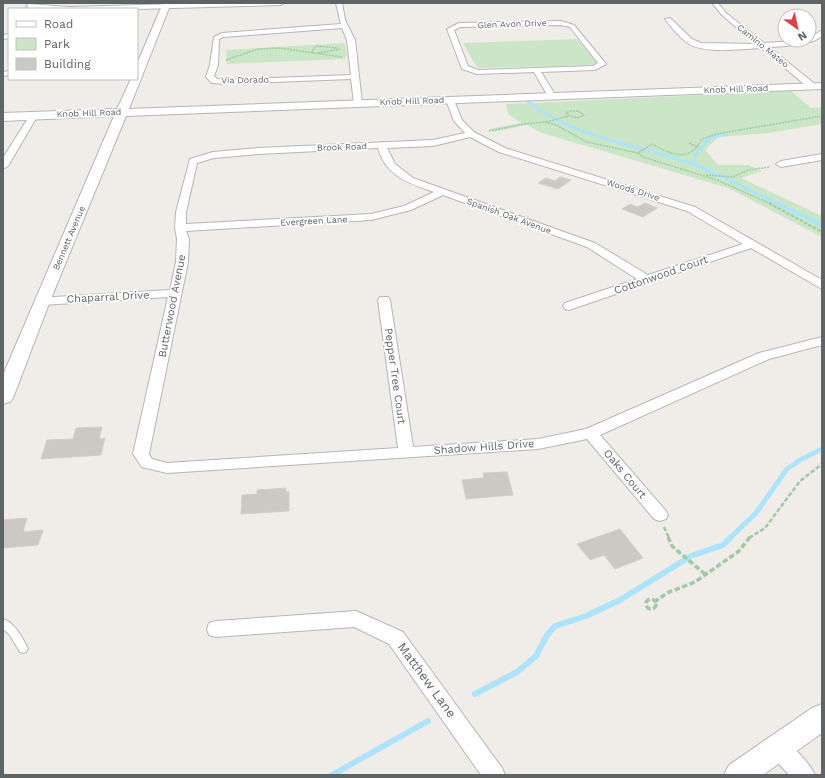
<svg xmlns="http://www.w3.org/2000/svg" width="825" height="778" viewBox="0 0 825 778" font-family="'Work Sans',sans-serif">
<rect width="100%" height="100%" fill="#f0ede8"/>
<g fill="#cae6c6">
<polygon points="577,39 596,61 596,64 591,65 479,68 476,66 463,43"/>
<polygon points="345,43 347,54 345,59 227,64 226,50"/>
<polygon points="791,91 811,108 822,107 822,124 769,133 718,137 705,150 718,165 749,165 762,171 741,178 822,216 822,237 728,188 542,133 527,125 493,132 489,129 521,123 508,114 506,104"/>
</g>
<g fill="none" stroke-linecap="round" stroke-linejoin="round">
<g stroke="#ade3fb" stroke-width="3">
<path d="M528 101C568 137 645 146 695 165 723 176 751 191 778 204"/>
<polyline points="695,165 695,156 709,138 727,134"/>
</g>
<polyline stroke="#ade3fb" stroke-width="4" points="776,203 822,225"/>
<polyline stroke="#ade3fb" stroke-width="5" points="730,538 756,513 787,469 800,460 822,449"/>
<g stroke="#ade3fb" stroke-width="6">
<polyline points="475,694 517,672 536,656 547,635 555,626 586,616 620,600 691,556 723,545 731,537"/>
<polyline points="332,775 428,721"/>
</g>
</g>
<g fill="#ccc8c4" stroke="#d5cec6">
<polygon points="560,177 571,180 558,189 538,183 546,178 555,181"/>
<polygon points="645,203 657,208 643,217 622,209 630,204 638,207"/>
<polygon points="102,427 99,439 105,438 101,455 41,459 47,440 73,439 76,428"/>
<polygon points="507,472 513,495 466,499 462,480 484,478 483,473"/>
<polygon points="286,488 286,492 289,492 289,511 241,514 242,495 257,494 257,490"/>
<polygon points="27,518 23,532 43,530 38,545 3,548 3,520"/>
<polygon points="620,529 643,558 615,569 604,555 590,560 577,544"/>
</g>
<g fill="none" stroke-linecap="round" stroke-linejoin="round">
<g stroke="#b3b6b9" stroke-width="2">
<path id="lane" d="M3 619C15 623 23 638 28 649L26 652 23 653 20 652 9 634 3 629Z"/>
</g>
<g stroke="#b3b6b9" stroke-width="2">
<g id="street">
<polygon points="213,3 284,3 281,5 137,9 43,9 29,8 26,6 29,4 69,7"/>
<path d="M336 3H342L345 20 355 40 362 103 361 105H355L354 103 351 79 225 84 212 83 206 77 210 65 214 37 222 33 341 24ZM342 28 347 40 351 75 225 80 217 79 214 76 218 65 219 39 223 37Z"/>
<path d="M712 3H718L726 13 764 43 809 40V37L813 36 822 30V36C810 46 785 46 769 47L816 85V89H810L761 48C742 49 705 54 689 44 680 38 671 27 665 19L670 18 692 39 701 43 756 44 722 15Z"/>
<path d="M561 21 574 25 606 64 595 70 541 72 556 96 552 98H549L534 72 477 74 462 69 447 29 459 23ZM561 25 570 27 598 63 593 66 478 70 468 66 454 30 460 27Z"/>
<polygon points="9,34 9,38 3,39 3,35"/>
<polygon points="9,71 9,75 3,76 3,72"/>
<path d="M447 98H453L462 120 474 132 505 148 695 207 822 280V289L751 248 569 310 565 309 563 306 565 303 637 279 587 247 443 195 411 210 371 220 186 231 189 239 188 262 149 454 152 459 167 463 398 448 378 300 380 297H388L390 300 413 447 538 439 586 429 759 353 822 337V345L769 359 600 435 666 511 668 515 666 519 660 521 654 519 587 439 538 449 167 473 142 467 133 454 168 297 42 305 38 304 36 301 38 298 170 290 176 262 177 239 175 228 176 212 190 159 213 152 258 148 433 140 465 133 454 121 446 100ZM470 137 499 152 687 211 743 244 648 275 595 243 413 178 395 164 387 148 433 146ZM378 148C386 177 409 183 434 192L404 206 371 214 186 224V212L197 163 214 158 258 154Z"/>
<polygon points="34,112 38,115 8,166 3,169 3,158 30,115"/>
<polygon points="822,154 822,160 781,167 776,164 781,161"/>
<polygon points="356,611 403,632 502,768 505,775 481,775 389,644 354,627 216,637 209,635 207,629 209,623 216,621"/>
<path d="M778 738C791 743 809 762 815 775H789L771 755 767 748 771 741Z"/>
</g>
</g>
<g stroke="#b2b5b9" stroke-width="2">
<g id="secondary">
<polygon points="163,3 171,3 129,109 822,83 822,89 126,116 50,301 13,398 10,402 3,404 3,375 114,116 3,121 3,113 117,109 131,79 137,79 137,64"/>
<polygon points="822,704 822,733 763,775 724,775 729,765 812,708"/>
</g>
</g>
<g stroke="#a1c9a6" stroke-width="1.5" stroke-dasharray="2 1" stroke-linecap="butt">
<polyline points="313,53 312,51 317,46 337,48"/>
<polyline points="318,53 340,49"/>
<polyline points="226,60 258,49 280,48 342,57"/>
<path d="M570 111H578L584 115C578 119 571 118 566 113Z"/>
<polyline points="546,122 568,116"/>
<polyline points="489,131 524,124 545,122 556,125 587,142 638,153"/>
<polyline points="689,143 698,147"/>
<polyline points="706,175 733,177 748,170 770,167"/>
<path d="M771 204 717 180 643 157 638 153 652 144C672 155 689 163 702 139L716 134 822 116"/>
</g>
<polyline stroke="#a1c9a6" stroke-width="2" stroke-dasharray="3.5 1.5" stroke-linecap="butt" points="769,203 822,232"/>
<g stroke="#a1c9a6" stroke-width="2.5" stroke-dasharray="4.5 2" stroke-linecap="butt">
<polyline points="664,527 669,538"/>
<polyline points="749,538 765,528 800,481 822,464"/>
</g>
<g stroke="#a1c9a6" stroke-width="3.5" stroke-dasharray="5.5 2.5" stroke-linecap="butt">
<polyline points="668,537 672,546 706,575"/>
<circle cx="651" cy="604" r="5"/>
<polyline points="654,602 667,593 695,582 739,551 750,537"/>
</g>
<use href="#lane" fill="#fff" fill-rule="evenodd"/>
<use href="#street" fill="#fff" fill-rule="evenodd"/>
<use href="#secondary" fill="#fff" fill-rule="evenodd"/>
</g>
<g text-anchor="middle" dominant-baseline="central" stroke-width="3.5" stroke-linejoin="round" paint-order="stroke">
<g font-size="9" fill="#5f6467" stroke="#fff">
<text transform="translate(512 24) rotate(-2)">Glen Avon Drive</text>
<text transform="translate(763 46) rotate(39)">Camino Mateo</text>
<text transform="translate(245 80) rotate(-1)">Via Dorado</text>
<text transform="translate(736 89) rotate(-2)">Knob Hill Road</text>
<text transform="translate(412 101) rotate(-2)">Knob Hill Road</text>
<text transform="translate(89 113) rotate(-2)">Knob Hill Road</text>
<text transform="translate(342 147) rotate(-2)">Brook Road</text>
<text transform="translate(633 190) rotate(17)">Woods Drive</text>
<text transform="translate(509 216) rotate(20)">Spanish Oak Avenue</text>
<text transform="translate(314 221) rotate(-3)">Evergreen Lane</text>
<text transform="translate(69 238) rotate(-67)">Bennett Avenue</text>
</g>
<g font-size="11" fill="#5f6467" stroke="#fff">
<text transform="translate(661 275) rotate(-19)">Cottonwood Court</text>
<text transform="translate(108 297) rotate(-3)">Chaparral Drive</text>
<text transform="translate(172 306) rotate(-79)">Butterwood Avenue</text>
<text transform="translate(395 376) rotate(82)">Pepper Tree Court</text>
<text transform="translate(484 447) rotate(-4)">Shadow Hills Drive</text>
<text transform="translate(625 474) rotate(50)">Oaks Court</text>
</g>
<g font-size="13" fill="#5f6467" stroke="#fff">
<text transform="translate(427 680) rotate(54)">Matthew Lane</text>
</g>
</g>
<rect width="825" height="778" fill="none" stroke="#5f6467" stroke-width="8"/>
<rect x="8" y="8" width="130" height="72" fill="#ffffff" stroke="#bfc1c2"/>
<rect x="16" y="21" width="20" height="6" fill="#ffffff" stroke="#bfc1c2"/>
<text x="44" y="28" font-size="12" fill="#5f6467">Road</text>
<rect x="16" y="38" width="20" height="12" fill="#cae6c6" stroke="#bfc1c2"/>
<text x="44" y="48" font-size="12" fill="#5f6467">Park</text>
<rect x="16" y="58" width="20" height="12" fill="#ccc8c4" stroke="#bfc1c2"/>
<text x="44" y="68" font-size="12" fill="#5f6467">Building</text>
<g transform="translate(797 28) rotate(147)"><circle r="19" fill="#ffffff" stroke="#bfc1c2"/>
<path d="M0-3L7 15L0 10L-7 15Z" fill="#e13d46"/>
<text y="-6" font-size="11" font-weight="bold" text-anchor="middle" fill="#5f6467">N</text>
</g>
</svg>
